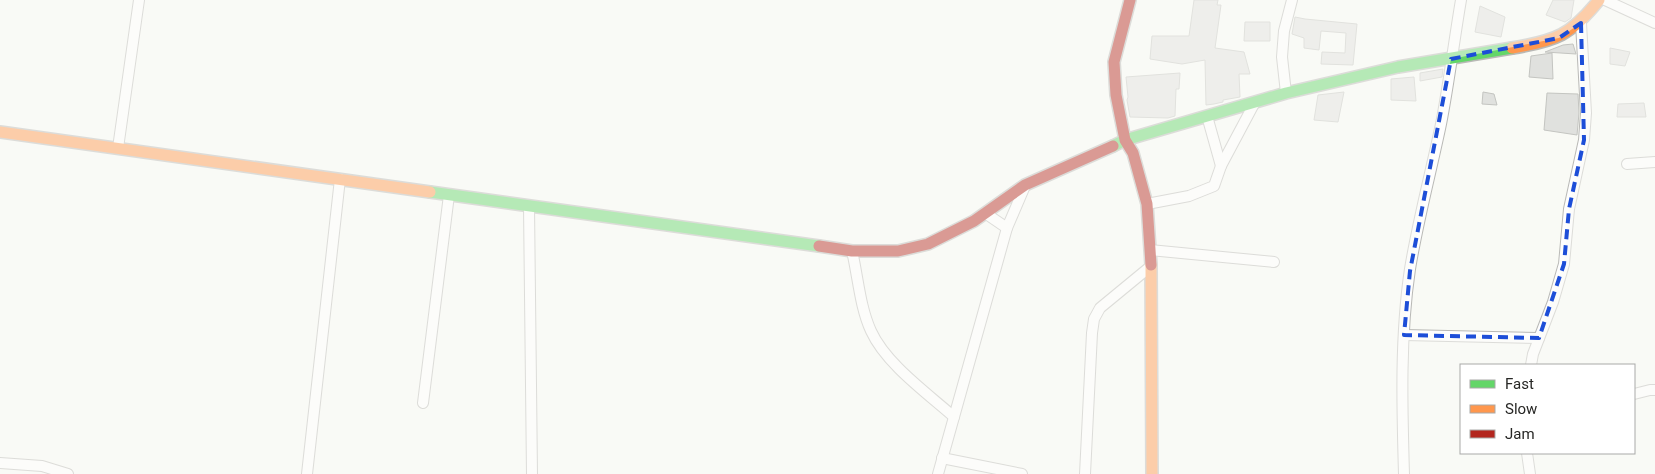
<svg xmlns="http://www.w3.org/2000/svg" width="1655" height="474" viewBox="0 0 1655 474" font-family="Roboto,sans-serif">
<rect width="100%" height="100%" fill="#f9faf5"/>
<g fill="#e0e1de" stroke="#c4c5c1">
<polygon points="1194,0 1218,0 1217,5 1221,5 1215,48 1244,52 1250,74 1239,74 1240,97 1223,100 1223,102 1214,104 1206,105 1205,60 1182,64 1150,59 1152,36 1189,36"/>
<polygon points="1553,0 1574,0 1571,18 1565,22 1546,15"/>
<polygon points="1480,6 1505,17 1501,37 1475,32"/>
<polygon points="1295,17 1305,19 1357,24 1353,65 1321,64 1322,52 1345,53 1346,33 1321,31 1319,50 1304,48 1304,38 1292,34"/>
<polygon points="1245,22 1270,22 1270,41 1244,41"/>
<polygon points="1573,44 1576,54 1545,52 1563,45"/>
<polygon points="1610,48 1630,52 1625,66 1610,64"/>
<polygon points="1552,53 1553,79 1529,77 1531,56"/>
<polygon points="1443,69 1442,77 1420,81 1420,73"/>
<polygon points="1180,73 1179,89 1176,89 1175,116 1168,118 1130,117 1127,100 1128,97 1126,77"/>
<polygon points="1414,77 1416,101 1391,100 1391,79"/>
<polygon points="1344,92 1338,122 1314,120 1318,95"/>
<polygon points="1483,92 1494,94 1497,105 1482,104"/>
<polygon points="1547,93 1578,94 1579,113 1577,135 1544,130"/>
<polygon points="1644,103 1646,117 1617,117 1618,104"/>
</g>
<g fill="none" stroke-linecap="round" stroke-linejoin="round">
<g stroke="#b9b9b6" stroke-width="12">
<g id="street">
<polyline points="1605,0 1655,23"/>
<polyline points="1286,93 1282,57 1284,31 1292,0"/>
<polyline points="1207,116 1221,166"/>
<polyline points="118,148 139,0"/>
<polyline points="1627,164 1655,162"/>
<polyline points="1147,204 1189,196 1214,186 1221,166 1254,104"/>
<polyline points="529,206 532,474"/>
<polyline points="985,213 1007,228"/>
<polyline points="1150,250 1274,262"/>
<path d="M852 251C858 277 860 307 871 331 886 364 927 393 954 417"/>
<polyline points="1404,335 1539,338"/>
<polyline points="1531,365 1533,354 1553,302 1564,264 1569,209 1584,140 1586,113 1581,23"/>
<polyline points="1634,394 1650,390 1655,390"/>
<polyline points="423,403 449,195"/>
<polyline points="1527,453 1530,474"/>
<polyline points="942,458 1022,474"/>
<polyline points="0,463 42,466 68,474"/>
<polyline points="307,474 340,179"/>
<polyline points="938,474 1007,228 1025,186"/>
<polyline points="1085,474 1092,333 1094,319 1100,308 1151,266"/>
<path d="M1404 474C1402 406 1400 336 1410 269 1418 220 1431 172 1441 124 1449 83 1454 41 1461 0"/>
</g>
</g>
<g stroke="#b9b9b6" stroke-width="14">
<g id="fast">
<polyline points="1113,146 1125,140 1286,93 1398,67 1512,48"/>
<polyline points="430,192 819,246"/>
</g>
</g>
<g stroke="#b9b9b6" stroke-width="14">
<g id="slow">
<path d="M1512 48C1556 41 1571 35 1599 0"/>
<polyline points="0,132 430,192"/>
<polyline points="1151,265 1152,474"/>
</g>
</g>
<g stroke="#b9b9b6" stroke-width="14">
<g id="jam">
<polyline points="1130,0 1114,62 1116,95 1125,140 1133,153 1147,204 1151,265"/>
<polyline points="819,246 852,251 898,251 928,244 974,221 1025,185 1113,146"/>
</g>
</g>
<use href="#street" stroke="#fefefe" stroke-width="10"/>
<use href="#fast" stroke="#63d668" stroke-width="11"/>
<use href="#slow" stroke="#ff974d" stroke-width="11"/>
<use href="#jam" stroke="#b3261e" stroke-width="11"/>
</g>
<path d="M0 0H1655V474H0ZM1581 23 1584 140 1569 209 1564 264 1539 338 1404 335 1410 271 1451 59 1559 38Z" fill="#f9faf5" fill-opacity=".55" fill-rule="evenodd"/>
<path fill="none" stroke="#1d4ed8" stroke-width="4" stroke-dasharray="10 6" stroke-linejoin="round" d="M1581 23 1584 140 1569 209 1564 264 1539 338 1404 335 1410 271 1451 59 1559 38Z"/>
<rect x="1460" y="364" width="175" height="90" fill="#ffffff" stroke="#a9a9a8"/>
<rect x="1470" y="380" width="25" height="8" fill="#63d668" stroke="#a9a9a8"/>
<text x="1505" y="389" font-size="15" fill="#272725">Fast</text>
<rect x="1470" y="405" width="25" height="8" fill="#ff974d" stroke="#a9a9a8"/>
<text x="1505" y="414" font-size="15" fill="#272725">Slow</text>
<rect x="1470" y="430" width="25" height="8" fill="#b3261e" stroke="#a9a9a8"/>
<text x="1505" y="439" font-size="15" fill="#272725">Jam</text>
</svg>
